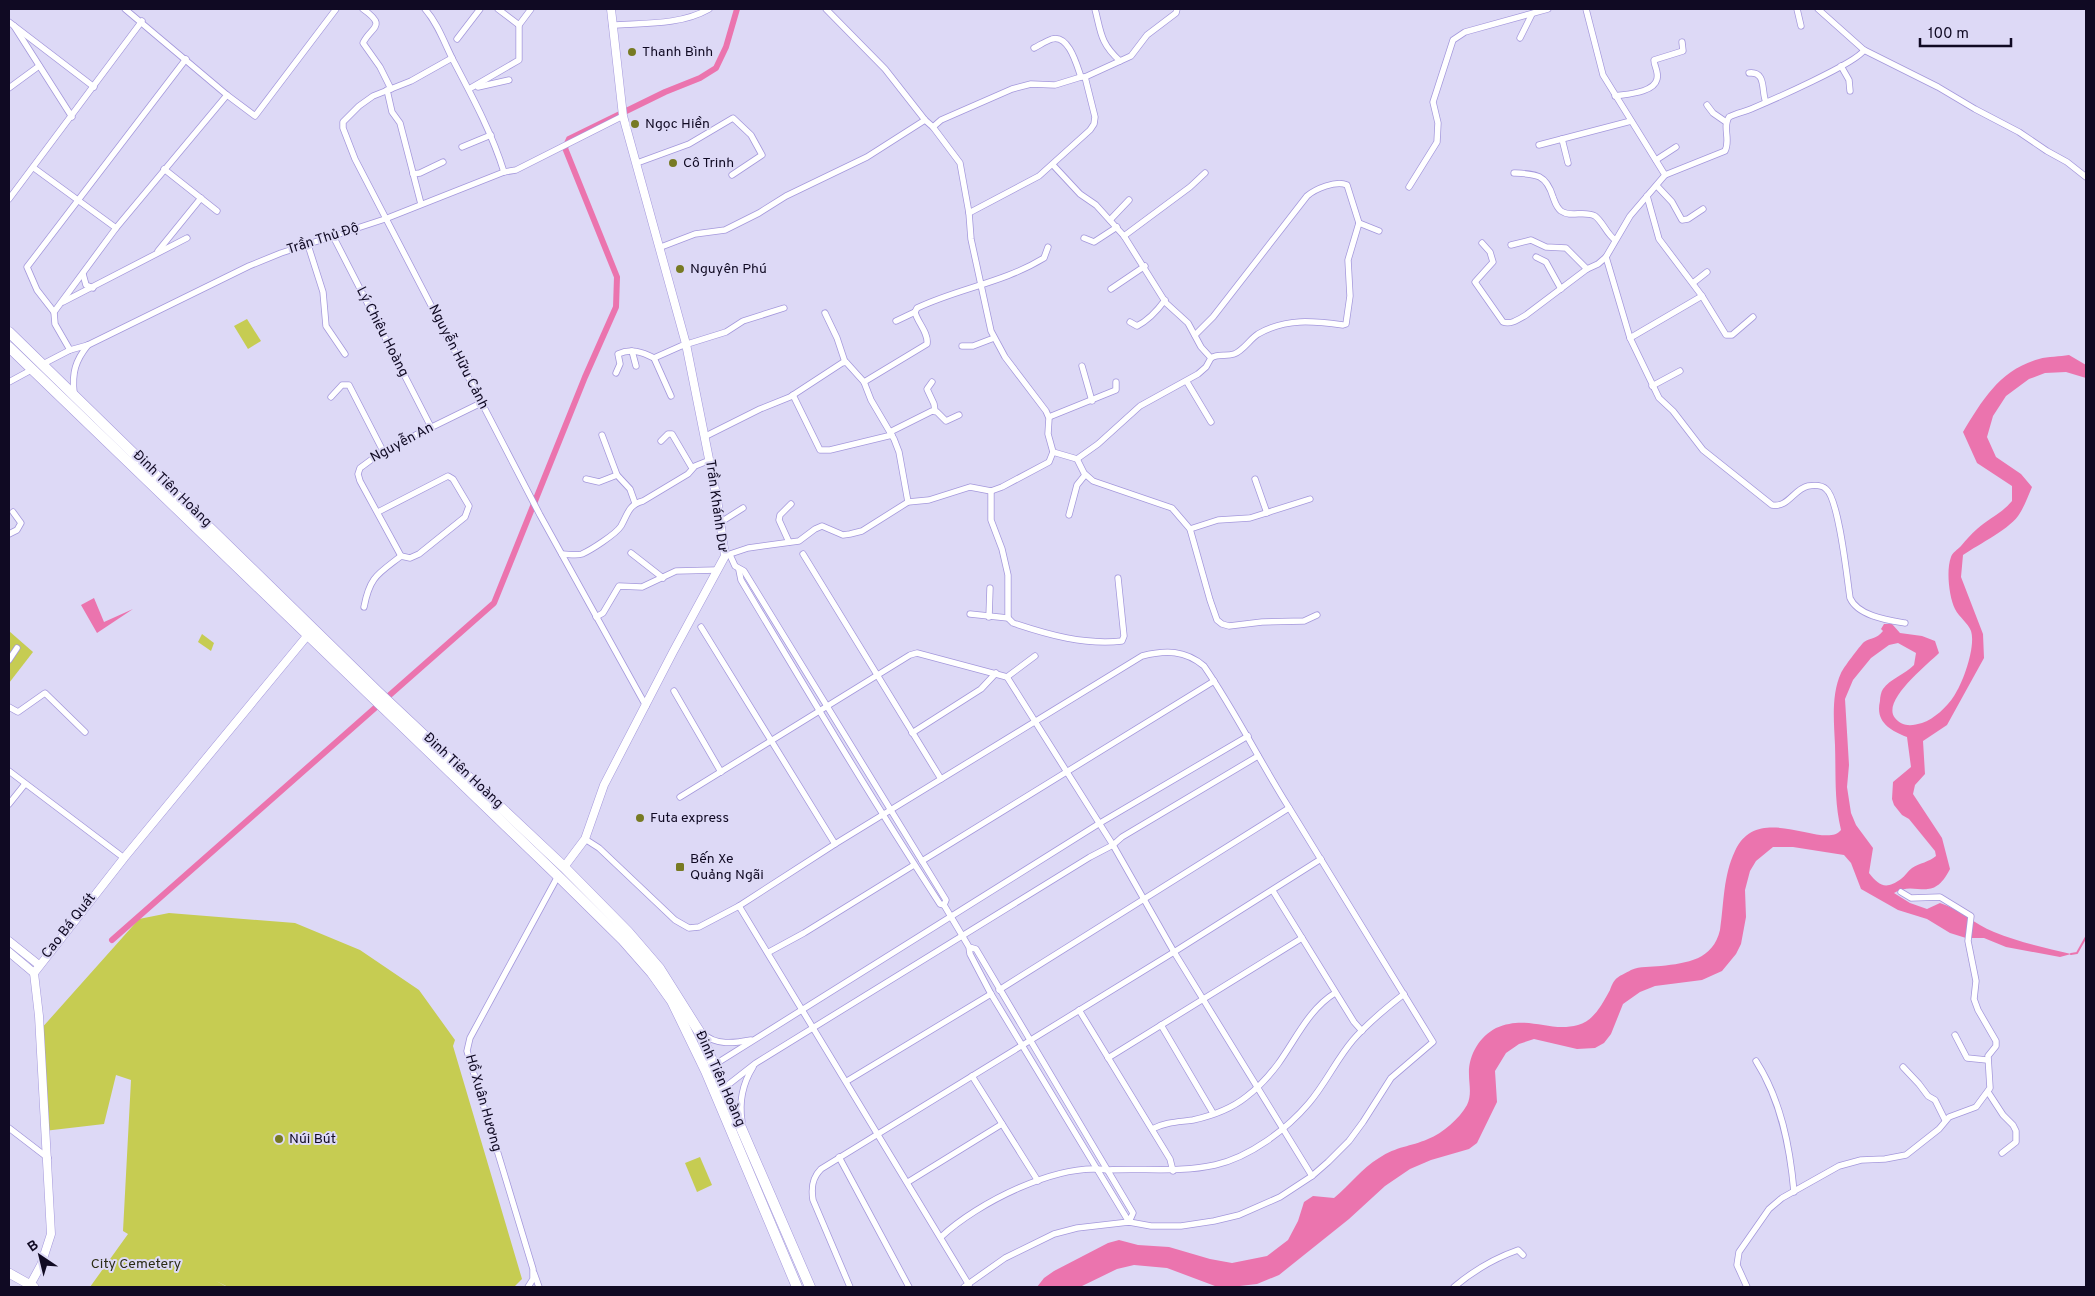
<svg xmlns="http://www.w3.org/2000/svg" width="2095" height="1296" viewBox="0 0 2095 1296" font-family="Overpass,sans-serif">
<rect width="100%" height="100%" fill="#ddd9f6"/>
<g fill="#c6cc52">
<polygon points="247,319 261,341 248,349 234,326"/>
<polygon points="9,631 33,652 9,683"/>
<polygon points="202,634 214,643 211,651 198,642"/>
<polygon points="169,913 295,923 360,950 419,990 455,1040 453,1046 522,1279 514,1287 228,1287 216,1281 227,1287 90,1287 128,1234 123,1231 131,1080 116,1075 104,1124 44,1131 40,1030 139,919"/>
<polygon points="700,1157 712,1185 697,1192 685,1163"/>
</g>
<g fill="#eb74ae" fill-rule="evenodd">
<path d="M2069 355 2086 365V378L2066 372 2045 373 2029 379 2006 396 1993 416 1987 437 1996 457 2021 474 2032 487C2028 496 2025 505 2020 513 2012 528 1979 544 1963 555L1961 577 1983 634 1984 658 1947 725 1923 741 1925 774 1915 785 1913 794 1942 838 1950 869C1932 905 1916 879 1894 893L1910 903 1927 909 1940 903C1960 909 1974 924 1994 932 2018 942 2046 948 2071 954L2060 957 2006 947 1984 938H1966L1950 933 1927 919 1898 910 1861 889 1851 863 1844 855 1793 847H1773L1756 861 1750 871 1745 890 1746 917 1741 944 1736 954 1722 971 1702 980 1655 986 1640 992 1623 1004 1611 1034 1604 1043 1595 1048 1577 1049 1534 1039 1519 1044 1506 1053 1495 1071 1497 1102 1477 1143 1469 1149 1431 1160 1410 1169 1385 1186 1349 1219 1279 1275 1257 1284 1231 1287 1215 1286 1167 1268 1134 1265 1117 1269 1080 1287H1037L1044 1278 1054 1271 1108 1243 1119 1240 1138 1245 1169 1247 1210 1259 1232 1263 1267 1256 1288 1240 1298 1221 1304 1202 1313 1196 1334 1198C1350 1185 1361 1169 1379 1158 1397 1146 1410 1147 1428 1139 1443 1133 1459 1119 1467 1105 1472 1095 1469 1084 1469 1075 1468 1056 1479 1037 1496 1028 1528 1014 1549 1033 1578 1025 1594 1021 1602 1004 1610 990 1611 987 1613 982 1615 980 1618 976 1626 973 1631 970 1640 966 1651 967 1661 966 1687 963 1713 960 1720 930 1724 904 1723 876 1735 851 1758 800 1825 851 1841 830 1834 800 1836 775 1835 745 1834 722 1831 695 1841 673 1844 667 1859 647 1864 642 1871 637 1876 640 1883 631L1881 629 1884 624H1892L1900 633 1922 636 1935 641 1939 653C1927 665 1881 701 1895 718 1902 727 1912 726 1922 723 1934 719 1947 707 1954 696 1963 683 1976 647 1971 631 1968 623 1959 617 1955 609 1949 597 1946 570 1951 557 1952 553 1958 549 1961 546 1966 540 1971 534 1977 529 1989 518 2000 515 2012 501V486L1977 463 1963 432C1983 399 2000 370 2039 359 2048 356 2060 357 2069 355ZM1898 643 1916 653 1914 665C1905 674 1890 679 1883 689 1881 692 1880 697 1880 701 1875 722 1890 730 1907 737L1911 767 1893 782 1892 799 1894 805 1902 815 1909 819 1935 851 1936 856C1929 862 1920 863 1912 868 1908 871 1905 876 1901 879 1886 890 1879 886 1869 873L1873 848 1856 825 1851 813 1847 787 1849 765 1845 699 1853 680 1871 658 1889 645Z"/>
<polygon points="94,598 104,622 133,609 97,633 81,605"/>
</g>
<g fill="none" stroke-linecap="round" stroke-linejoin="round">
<polyline stroke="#eb74ae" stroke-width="2" points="2071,954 2077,953 2086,937"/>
<polyline stroke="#eb74ae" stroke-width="6" points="112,940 494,603 585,377 616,307 617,277 565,148 569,139 665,92 700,78 716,68 726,47 737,9"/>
<g stroke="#a498dc" stroke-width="7">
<g id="minor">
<polyline points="125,9 227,95 255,116 336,9"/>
<path d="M363 9C388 27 371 26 363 43L380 67 391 89"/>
<path d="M425 9C438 24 444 42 453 60 472 96 492 133 504 172"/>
<polyline points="498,9 519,25 531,9"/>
<path d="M1095 9C1101 32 1100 43 1120 61"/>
<path d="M1586 9 1603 75 1665 175 1630 216 1606 257 1630 338 1659 398 1673 411 1703 450 1772 505C1788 508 1794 489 1808 486 1814 485 1822 485 1826 489 1839 499 1847 578 1850 598 1858 616 1887 620 1905 623"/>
<polyline points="1797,9 1801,26"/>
<polyline points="1818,9 1864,50 1938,87 1975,109 2019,132 2047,151 2067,162 2086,177"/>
<polyline points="9,22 94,87"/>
<path d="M612 25C645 23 681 25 709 9"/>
<polyline points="14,26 72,117"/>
<polyline points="1520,38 1532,14"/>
<polyline points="457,39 480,9"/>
<path d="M1034 48C1040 45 1046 41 1052 39 1069 34 1077 66 1081 77"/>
<polyline points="452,58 411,81 373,96 359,106 343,122 343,128 355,159 540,515 646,706"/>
<polyline points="1841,66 1849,80 1850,91"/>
<path d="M1749 73C1767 71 1761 92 1766 102"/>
<polyline points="478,87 509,80"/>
<polyline points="9,88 39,66"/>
<polyline points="469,89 519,60 519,25"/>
<polyline points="387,90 392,112 400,123 421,204"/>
<path d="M1615 96C1626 94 1654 93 1657 79 1659 72 1654 66 1654 60L1683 51 1682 42"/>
<polyline points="1707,105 1713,113 1726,122"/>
<polyline points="933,127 941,120 1012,89 1031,84 1055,85 1081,77 1085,77 1131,56 1147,35 1176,13 1177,9"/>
<polyline points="1562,139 1568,163"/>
<polyline points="1539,145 1631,121"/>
<polyline points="462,147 491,135"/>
<polyline points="1656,160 1676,147"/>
<polyline points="637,163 689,144 733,118 751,135 762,155 732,175"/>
<polyline points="1053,165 1080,194 1096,205 1124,236 1166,303 1188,323 1201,347 1211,358 1206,367 1198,374 1140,406 1098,444 1077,459"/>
<polyline points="34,168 116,228"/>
<polyline points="164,169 217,211"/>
<path d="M1514 173C1536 174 1546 174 1553 197 1555 202 1556 207 1561 211 1571 218 1584 210 1595 216 1603 222 1606 233 1615 240"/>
<polyline points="413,174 420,173 443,162"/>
<path d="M1665 175 1725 151C1731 140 1722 127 1729 117 1736 113 1744 112 1751 109 1770 101 1857 63 1864 50"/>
<polyline points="1657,186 1672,202 1682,220 1688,219 1703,209"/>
<polyline points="1409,187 1437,142 1438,123 1433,102 1453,40 1465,32 1548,9"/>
<polyline points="1647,196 1659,239 1702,296 1726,335 1732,335 1753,317"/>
<polyline points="9,199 142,21"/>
<polyline points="969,213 1039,176 1090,130 1094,124 1095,117 1085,77"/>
<polyline points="1110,220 1129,200"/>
<polyline points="1359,223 1379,231"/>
<polyline points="333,236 431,427"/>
<polyline points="1124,236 1190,187 1205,173"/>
<polyline points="1084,238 1094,242 1117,227"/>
<path d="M1482 243 1490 252 1493 262 1475 282 1503 322C1511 325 1519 319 1526 315L1587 269 1598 264 1606 257"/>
<polyline points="308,245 323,292 326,326 345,354"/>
<polyline points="1511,245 1531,240 1546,247 1566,248 1587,269"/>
<polyline points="661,247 695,234 725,230 759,213 786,196 867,157 925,120"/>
<polyline points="158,251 201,198"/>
<polyline points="1536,257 1546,262 1561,289"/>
<polyline points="83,274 86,285 93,288"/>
<polyline points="1693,283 1707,272"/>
<polyline points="1111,289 1145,266"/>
<polyline points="63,302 187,238"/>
<polyline points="54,312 37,290 27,267 186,59"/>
<polyline points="825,313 837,338 845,362"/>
<polyline points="896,321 915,312"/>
<path d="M1130 322 1137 326C1149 320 1157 311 1165 300"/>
<path d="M1195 335 1213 317 1307 196C1315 189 1336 180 1347 185L1359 223 1348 260 1350 296 1346 324 1343 325C1313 321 1286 318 1258 334 1250 339 1243 351 1234 354 1226 357 1219 353 1211 358"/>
<polyline points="1630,338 1702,296"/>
<polyline points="962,346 973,346 994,338"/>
<polyline points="70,350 55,324 54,312 116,228 227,95"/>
<polyline points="632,351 636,366"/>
<polyline points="654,358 671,396"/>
<polyline points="43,364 70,350 88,345 249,266 281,253 385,219 504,172 516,170 623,116"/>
<polyline points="1082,366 1092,401"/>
<path d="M616 373 620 364 618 354C631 348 642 352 654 358L681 346 726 332 743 321 784 308"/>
<polyline points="9,382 33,369"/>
<path d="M864 382 927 344C929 333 917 322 915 312L917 308C959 288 1003 283 1044 258L1048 247"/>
<polyline points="932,382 927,389 934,404 935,411"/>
<polyline points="1187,382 1211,422"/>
<polyline points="1652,386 1680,371"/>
<path d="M74 393C72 373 75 361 88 345"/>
<polyline points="793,395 820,450 830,450 892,435"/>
<polyline points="331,397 342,385 349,385 383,451"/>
<polyline points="1049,417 1116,390 1116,382"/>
<polyline points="890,432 932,411 937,412 946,421 959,415"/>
<polyline points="602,435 617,475 630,489 635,503"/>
<polyline points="706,436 760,409 790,397 842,363 846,362 864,382 871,400 894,439 899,452 908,502"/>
<polyline points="661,441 668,434 672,434 692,468"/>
<polyline points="1053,452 1077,459 1084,473 1093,481 1172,508 1190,529 1210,600 1217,620 1222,624 1229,626 1262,622 1304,621 1317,615"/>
<polyline points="586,479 599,482 617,475"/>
<polyline points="1255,479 1267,513"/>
<polyline points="991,491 991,520 1002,549 1008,575 1008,618"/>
<polyline points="1069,515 1077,485 1085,475"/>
<polyline points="721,522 743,508"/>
<polyline points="1190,529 1218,520 1250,518 1310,499"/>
<polyline points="9,534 17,530 21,523 13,512"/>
<polyline points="789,542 779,520 780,515 791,504"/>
<polyline points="631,553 663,578"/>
<path d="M562 554C568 554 576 556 582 554 591 550 616 534 621 526 628 514 628 505 643 501L688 474 695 466 710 460"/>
<polyline points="803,554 941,779"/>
<polyline points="727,555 748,548 799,541 815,529 822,526 843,535 850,534 862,531 908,502 929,500 970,487 991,491 1002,487 1049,462 1053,452 1048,434 1049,418 1046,411 1005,357 991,331 971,239 969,213 960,163 933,127 925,120 885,69 826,9"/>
<polyline points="730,555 735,566 744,571 946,900 944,905 969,947 970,954 991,994 1129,1222 1133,1213 976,949 969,947"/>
<polyline points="401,556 360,481 358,474 360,468 383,451 481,403"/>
<path d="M739 570 741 580C806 689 871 798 940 904L944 905"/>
<path d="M364 607C370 576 378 574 401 556L410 558 419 554 465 517 469 506 453 479 448 476 378 512"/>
<path d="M970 614 1008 618 1013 623C1049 635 1084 645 1122 641L1124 636 1118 578"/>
<polyline points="596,617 603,613 619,586 642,587 676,571 717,570"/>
<polyline points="989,617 990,588"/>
<polyline points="701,627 835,844"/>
<polyline points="9,660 17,648"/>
<polyline points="1007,677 1035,656"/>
<polyline points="674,691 721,772"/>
<polyline points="9,707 18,712 45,693 85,732"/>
<polyline points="912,733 981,689 996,673"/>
<polyline points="9,771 124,858"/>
<polyline points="680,797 910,655 917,653 1007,677 1113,845 1174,952 1312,1176"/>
<polyline points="9,804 25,784"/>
<path d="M585 839 599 848 675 920 689 928 699 927 739 906 835 844 1142 656C1166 650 1185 650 1204 666 1235 711 1259 760 1288 806 1336 885 1385 963 1433 1042L1391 1078 1363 1122 1349 1141 1328 1162 1312 1176 1280 1197 1239 1215 1214 1221 1181 1226H1151L1129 1222 1077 1228 1054 1234 1005 1258 964 1287"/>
<polyline points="922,861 1214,681"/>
<polyline points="1273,891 1354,1022 1362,1031"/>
<polyline points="739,906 969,1285"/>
<polyline points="769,952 804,933 914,865"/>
<polyline points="999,990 1289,808"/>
<polyline points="1079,1010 1170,1159 1173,1171"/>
<polyline points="1161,1025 1213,1113"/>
<path d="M703 1033C715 1046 735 1043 751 1040"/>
<polyline points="1955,1035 1967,1058 1987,1060"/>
<polyline points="1108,1058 1302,938"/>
<path d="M1756 1061C1781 1100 1790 1147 1794 1192"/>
<polyline points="714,1065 1100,823 1248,736"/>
<polyline points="1903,1067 1919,1084 1928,1096 1935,1100 1945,1120"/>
<polyline points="972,1076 1038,1181"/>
<polyline points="847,1081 991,994"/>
<polyline points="724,1088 756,1063 1090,857 1113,845 1122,837 1258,756"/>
<polyline points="1988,1092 2003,1115 2013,1125 2016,1131 2016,1142 2002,1153"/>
<path d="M742 1122C739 1103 743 1083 753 1067"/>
<polyline points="9,1128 48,1158"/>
<path d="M1152 1129C1165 1122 1179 1122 1193 1120 1211 1116 1231 1109 1246 1097 1258 1088 1269 1076 1278 1064 1296 1039 1309 1009 1335 993"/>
<polyline points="839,1157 909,1287"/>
<polyline points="908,1182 1002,1124"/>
<path d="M941 1237C977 1203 1058 1162 1108 1170 1144 1168 1179 1173 1215 1165 1250 1157 1286 1130 1309 1103 1326 1083 1336 1060 1353 1040 1368 1023 1386 1008 1404 994"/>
<polyline points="534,1273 539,1287"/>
<polyline points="528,1287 533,1279 533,1269 467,1051 470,1038 558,876"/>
<path d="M850 1287 813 1200C811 1188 812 1178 821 1169L1174 952 1321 859"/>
<path d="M1454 1287C1473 1271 1495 1258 1518 1250L1523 1255"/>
<polyline points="1747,1287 1737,1265 1739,1252 1769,1209 1782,1198 1839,1166 1861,1160 1885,1159 1906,1155 1939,1129 1949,1117 1976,1107 1990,1088 1988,1056 1996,1046 1996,1041 1978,1010 1974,999 1976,981 1968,941 1971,916 1940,897 1911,898 1901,892"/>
</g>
</g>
<g stroke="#a498dc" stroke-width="9">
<g id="tertiary">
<polyline points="564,867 585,839 604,785 673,652 725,556 717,499 686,344 623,116 611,9"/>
<polyline points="9,941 39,965"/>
<polyline points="9,952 34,973"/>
<polyline points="29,1287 41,1265 51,1234 39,1016 34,973 124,858 307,636"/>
</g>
</g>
<g stroke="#a498dc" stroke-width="10">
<polyline id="primary" points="9,1273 34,1287"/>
</g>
<g stroke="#a498dc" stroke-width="11">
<g id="trunk">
<polyline points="9,332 378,692 564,867 628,932 659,968 700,1033 810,1287"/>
<polyline points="9,347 558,876 623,940 652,973 672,1001 706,1071 797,1287"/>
</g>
</g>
<use href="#minor" stroke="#fff" stroke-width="5.5"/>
<use href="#tertiary" stroke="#fff" stroke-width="8"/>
<use href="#primary" stroke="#fff" stroke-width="9"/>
<use href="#trunk" stroke="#fff" stroke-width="10"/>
</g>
<g fill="#777a23" stroke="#ddd9f6" stroke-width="2">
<circle cx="632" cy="52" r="5"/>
<circle cx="635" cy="124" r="5"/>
<circle cx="673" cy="163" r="5"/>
<circle cx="680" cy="269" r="5"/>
<circle cx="640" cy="818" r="5"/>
<rect x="675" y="862" width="10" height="10" rx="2.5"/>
<circle cx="279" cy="1139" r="5"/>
</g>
<g text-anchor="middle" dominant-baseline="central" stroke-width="4" stroke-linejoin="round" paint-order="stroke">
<g font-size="14" fill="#100a23" stroke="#ddd9f6" text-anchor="start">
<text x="642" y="52">Thanh Bình</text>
<text x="645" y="124">Ngọc Hiền</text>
<text x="683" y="163">Cô Trinh</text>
<text x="690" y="269">Nguyên Phú</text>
<text x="650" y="818">Futa express</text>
<text x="690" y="859">Bến Xe<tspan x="690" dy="16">Quảng Ngãi</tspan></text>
<text x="289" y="1139">Núi Bút</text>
</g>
<g font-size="14" fill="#100a23" stroke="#ddd9f6">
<text transform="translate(323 239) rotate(-18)">Trần Thủ Độ</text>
<text transform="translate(382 332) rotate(63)">Lý Chiêu Hoàng</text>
<text transform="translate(458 357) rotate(63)">Nguyễn Hữu Cảnh</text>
<text transform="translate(402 443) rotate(-28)">Nguyễn An</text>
<text transform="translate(172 489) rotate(44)">Đinh Tiên Hoàng</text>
<text transform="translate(716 506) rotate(82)">Trần Khánh Dư</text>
<text transform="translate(463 771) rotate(43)">Đinh Tiên Hoàng</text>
<text transform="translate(69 926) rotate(-52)">Cao Bá Quát</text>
<text transform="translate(720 1079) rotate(66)">Đinh Tiên Hoàng</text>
<text transform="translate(483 1103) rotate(74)">Hồ Xuân Hương</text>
</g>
<g font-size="14" fill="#2c2d16" stroke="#ddd9f6">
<text x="136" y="1264">City Cemetery</text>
</g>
</g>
<rect width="2095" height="1296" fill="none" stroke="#100a23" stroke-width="20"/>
<g transform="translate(40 1256) rotate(325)" stroke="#ddd9f6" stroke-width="4" paint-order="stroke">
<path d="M0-4L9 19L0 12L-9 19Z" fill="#100a23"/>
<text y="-8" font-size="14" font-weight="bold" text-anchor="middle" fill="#100a23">B</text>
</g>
<path d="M1920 38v8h91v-8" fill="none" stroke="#100a23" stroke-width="2.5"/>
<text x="1928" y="38" font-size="15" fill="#100a23" stroke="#ddd9f6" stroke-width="4" paint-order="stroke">100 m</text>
</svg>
